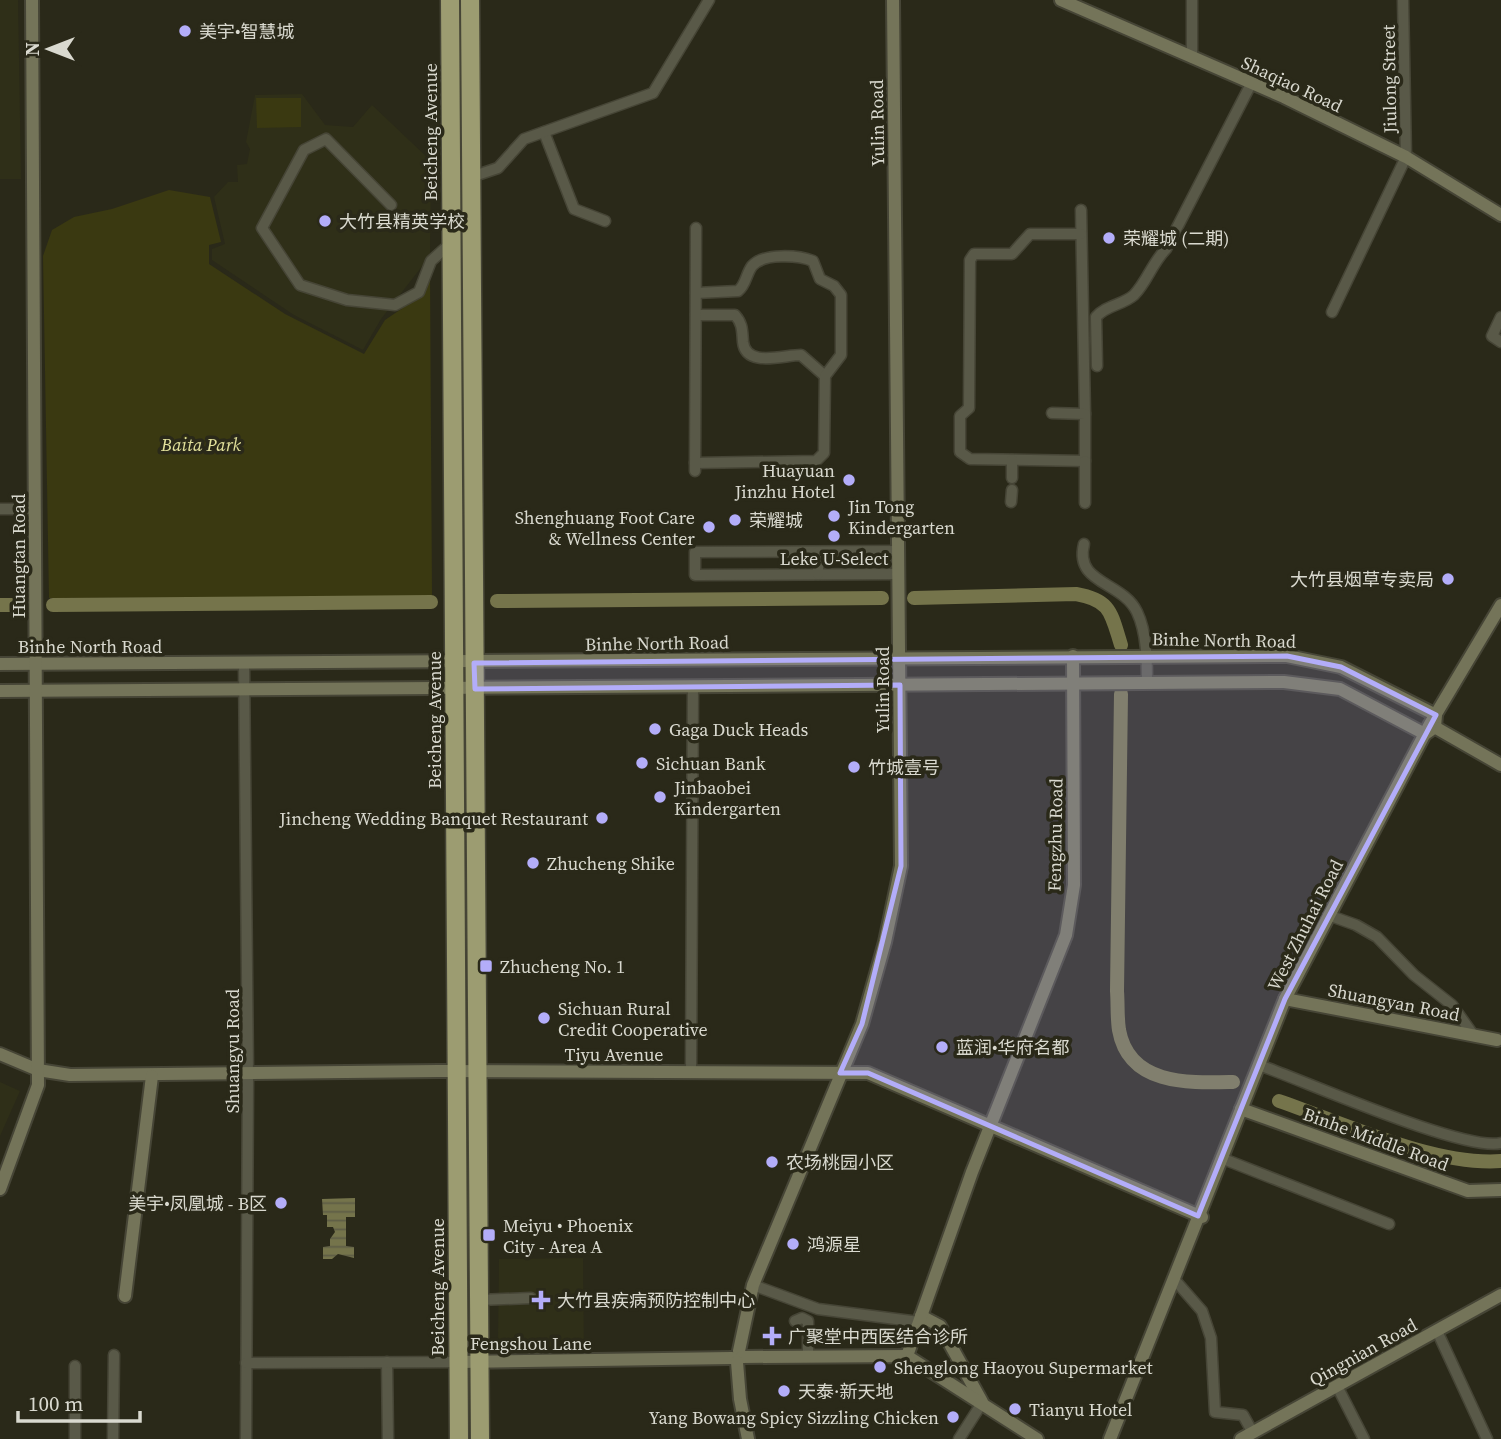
<svg xmlns="http://www.w3.org/2000/svg" width="1501" height="1439" viewBox="0 0 1501 1439" font-family="'Source Serif 4','Noto Sans SC',serif">
<defs>
<pattern id="water-rules" width="6" height="5" patternUnits="userSpaceOnUse" patternTransform="scale(1.75)"><rect width="6" height="5" fill="#75744b"/><path d="M0 2.5h6" fill="none" stroke="#5e5d45"/></pattern>
</defs>
<rect width="100%" height="100%" fill="#2a2919"/>
<g fill="#2f2f18">
<polygon points="0,0 18,0 21,179 0,179"/>
<polygon points="302,94 325,125 353,127 372,105 431,161 430,256 381,319 363,350 294,315 212,260 212,249 225,244 214,197 228,182 238,182 237,165 247,164 250,149 246,142 255,95"/>
<polygon points="0,1082 20,1091 0,1136"/>
<polygon points="583,1258 584,1354 508,1353 498,1341 499,1259"/>
</g>
<g fill="#3a3911">
<polygon points="256,98 301,98 301,127 257,128"/>
<polygon points="169,190 210,197 221,242 209,245 209,264 285,314 364,354 385,320 419,297 430,271 432,597 49,598 43,256 52,230 74,217 112,209"/>
</g>
<polygon fill="url(#water-rules)" points="355,1198 355,1217 346,1217 346,1246 354,1247 354,1258 338,1254 332,1259 323,1259 323,1247 330,1246 330,1239 335,1232 333,1227 327,1227 327,1215 323,1215 322,1199"/>
<g fill="none" stroke-linecap="round" stroke-linejoin="round">
<g stroke="#75744b" stroke-width="14">
<path d="M914 598 1076 594C1111 600 1111 613 1121 645"/>
<polyline points="497,601 882,598"/>
<polyline points="0,605 24,605"/>
<polyline points="53,605 431,602"/>
<path d="M1121 694 1117 991C1118 1004 1117 1017 1119 1030 1129 1086 1190 1083 1233 1082"/>
<path d="M1279 1101C1343 1123 1434 1166 1501 1161"/>
</g>
<g stroke="#464536" stroke-width="13">
<g id="street">
<polyline points="1192,58 1192,0"/>
<polyline points="544,132 574,209 605,221"/>
<polyline points="471,177 498,168 524,139 653,93 709,0"/>
<polyline points="391,205 326,139 304,150 262,228 300,285 347,300 395,305 419,292 431,261 451,243"/>
<polyline points="1081,210 1085,414"/>
<polyline points="1332,312 1406,157 1403,0"/>
<path d="M696 315H735C743 324 742 331 743 342 746 368 783 355 801 355L825 376"/>
<polyline points="1501,317 1492,336 1501,342"/>
<path d="M1097 366 1096 317C1106 305 1123 305 1134 295 1147 282 1152 263 1166 249L1251 84"/>
<polyline points="1052,413 1085,414 1085,461 970,459 960,452 960,416 969,408 970,260 974,254 1012,254 1030,234 1081,234"/>
<path d="M695 463 816 461 824 453 825 376 841 355V295L834 286 820 279 813 261C798 255 763 253 752 266 746 274 746 285 738 291L696 293"/>
<polyline points="695,471 696,228"/>
<polyline points="1012,478 1012,460"/>
<polyline points="1011,502 1012,490"/>
<polyline points="1085,503 1085,461"/>
<polyline points="0,509 35,509"/>
<path d="M1084 544C1074 584 1122 581 1137 612 1147 633 1147 660 1147 683"/>
<polyline points="898,551 695,552 695,575 898,574"/>
<polyline points="818,552 818,574"/>
<polyline points="244,663 248,1076 246,1439"/>
<polyline points="1328,915 1356,925 1377,937 1414,975 1452,1005 1474,1036"/>
<path d="M1259 1065C1305 1081 1464 1152 1501 1143"/>
<polyline points="691,1071 693,686"/>
<polyline points="1221,1158 1389,1224"/>
<polyline points="1174,1279 1202,1311 1211,1338 1215,1412 1243,1415 1253,1433"/>
<polyline points="753,1285 818,1309 919,1322"/>
<polyline points="479,1300 531,1298"/>
<polyline points="795,1321 802,1318 808,1321 808,1357"/>
<polyline points="1437,1331 1487,1439"/>
<polyline points="387,1362 388,1439"/>
<polyline points="246,1363 459,1362"/>
<polyline points="75,1366 75,1439"/>
<polyline points="1337,1386 1364,1439"/>
<polyline points="113,1439 114,1355"/>
<polyline points="959,1439 982,1403"/>
</g>
</g>
<g stroke="#464536" stroke-width="16">
<g id="secondary">
<polyline points="1061,0 1284,97 1406,157 1501,215"/>
<polyline points="0,664 1287,656 1341,667 1436,715 1435,727"/>
<polyline points="0,691 1284,682 1340,689 1425,734 1435,727"/>
<polyline points="1431,725 1501,765"/>
<polyline points="1285,999 1497,1040"/>
<polyline points="0,1054 38,1070 70,1075 438,1071 868,1073 1202,1217"/>
<polyline points="1241,1109 1468,1191 1501,1190"/>
<polyline points="0,1189 38,1085 32,0"/>
<polyline points="125,1296 152,1076"/>
<polyline points="921,1316 940,1326 982,1402"/>
<polyline points="739,1351 753,1285 862,1024 885,942 901,866 893,0"/>
<polyline points="907,1356 972,1172 1066,935 1074,885 1073,656"/>
<polyline points="742,1357 907,1356 1037,1439"/>
<polyline points="459,1362 732,1358"/>
<polyline points="737,1362 740,1399 748,1439"/>
<polyline points="1110,1439 1285,999 1430,724 1501,605"/>
<polyline points="1241,1439 1501,1295"/>
</g>
</g>
<g stroke="#464536" stroke-width="21">
<g id="highway">
<polyline points="450,0 459,1439"/>
<polyline points="470,0 480,1439"/>
</g>
</g>
<use href="#street" stroke="#595948" stroke-width="10"/>
<use href="#secondary" stroke="#747459" stroke-width="12"/>
<use href="#highway" stroke="#9c9c71" stroke-width="18"/>
</g>
<path fill="#b3adf9" fill-opacity="0.2" stroke="#b3adf9" stroke-width="5" stroke-linejoin="round" d="M1287 656 1341 667 1436 715 1285 999 1198 1216 868 1073H840L862 1024 901 866 900 685 475 689 474 663Z"/>
<g fill="#b3adf9" stroke="#2a2919" stroke-width="2.5">
<circle cx="185" cy="31" r="7"/>
<circle cx="325" cy="221" r="7"/>
<circle cx="1109" cy="238" r="7"/>
<circle cx="849" cy="480" r="7"/>
<circle cx="834" cy="516" r="7"/>
<circle cx="735" cy="520" r="7"/>
<circle cx="709" cy="527" r="7"/>
<circle cx="834" cy="536" r="7"/>
<circle cx="1448" cy="579" r="7"/>
<circle cx="655" cy="729" r="7"/>
<circle cx="642" cy="763" r="7"/>
<circle cx="854" cy="767" r="7"/>
<circle cx="660" cy="797" r="7"/>
<circle cx="602" cy="818" r="7"/>
<circle cx="533" cy="863" r="7"/>
<rect x="479" y="959" width="14" height="14" rx="3.5"/>
<circle cx="544" cy="1018" r="7"/>
<circle cx="942" cy="1047" r="7"/>
<circle cx="772" cy="1162" r="7"/>
<circle cx="281" cy="1203" r="7"/>
<rect x="482" y="1228" width="14" height="14" rx="3.5"/>
<circle cx="793" cy="1244" r="7"/>
<path d="M537.5 1289.5h7v7h7v7h-7v7h-7v-7h-7v-7h7z"/>
<path d="M768.5 1325.5h7v7h7v7h-7v7h-7v-7h-7v-7h7z"/>
<circle cx="880" cy="1367" r="7"/>
<circle cx="784" cy="1391" r="7"/>
<circle cx="1015" cy="1409" r="7"/>
<circle cx="953" cy="1417" r="7"/>
</g>
<g text-anchor="middle" dominant-baseline="central" stroke-width="7" stroke-linejoin="round" paint-order="stroke">
<g font-size="18" fill="#d9d9cf" stroke="#2a2919" text-anchor="start">
<text x="199" y="31">美宇•智慧城</text>
<text x="339" y="221">大竹县精英学校</text>
<text x="1123" y="238">荣耀城 (二期)</text>
<text x="835" y="470" text-anchor="end">Huayuan<tspan x="835" dy="21">Jinzhu Hotel</tspan></text>
<text x="848" y="506">Jin Tong<tspan x="848" dy="21">Kindergarten</tspan></text>
<text x="695" y="517" text-anchor="end">Shenghuang Foot Care<tspan x="695" dy="21">&amp; Wellness Center</tspan></text>
<text x="749" y="520">荣耀城</text>
<text x="834" y="558" text-anchor="middle">Leke U-Select</text>
<text x="1434" y="579" text-anchor="end">大竹县烟草专卖局</text>
<text x="669" y="729">Gaga Duck Heads</text>
<text x="656" y="763">Sichuan Bank</text>
<text x="868" y="767">竹城壹号</text>
<text x="674" y="787">Jinbaobei<tspan x="674" dy="21">Kindergarten</tspan></text>
<text x="588" y="818" text-anchor="end">Jincheng Wedding Banquet Restaurant</text>
<text x="547" y="863">Zhucheng Shike</text>
<text x="500" y="966">Zhucheng No. 1</text>
<text x="558" y="1008">Sichuan Rural<tspan x="558" dy="21">Credit Cooperative</tspan></text>
<text x="956" y="1047">蓝润•华府名都</text>
<text x="786" y="1162">农场桃园小区</text>
<text x="267" y="1203" text-anchor="end">美宇•凤凰城 - B区</text>
<text x="503" y="1225">Meiyu • Phoenix<tspan x="503" dy="21">City - Area A</tspan></text>
<text x="807" y="1244">鸿源星</text>
<text x="557" y="1300">大竹县疾病预防控制中心</text>
<text x="788" y="1336">广聚堂中西医结合诊所</text>
<text x="894" y="1367">Shenglong Haoyou Supermarket</text>
<text x="798" y="1391">天泰·新天地</text>
<text x="1029" y="1409">Tianyu Hotel</text>
<text x="939" y="1417" text-anchor="end">Yang Bowang Spicy Sizzling Chicken</text>
</g>
<g font-size="18" fill="#d9d9cf" stroke="#2a2919">
<text transform="translate(1389 79) rotate(-91)">Jiulong Street</text>
<text transform="translate(1292 84) rotate(25)">Shaqiao Road</text>
<text transform="translate(877 123) rotate(-91)">Yulin Road</text>
<text transform="translate(430 132) rotate(-90)">Beicheng Avenue</text>
<text transform="translate(18 556) rotate(-90)">Huangtan Road</text>
<text transform="translate(1224 640) rotate(1)">Binhe North Road</text>
<text transform="translate(657 643) rotate(-1)">Binhe North Road</text>
<text x="90" y="646">Binhe North Road</text>
<text transform="translate(882 690) rotate(-90)">Yulin Road</text>
<text transform="translate(434 720) rotate(-90)">Beicheng Avenue</text>
<text transform="translate(1055 835) rotate(-89)">Fengzhu Road</text>
<text transform="translate(1305 925) rotate(-63)">West Zhuhai Road</text>
<text transform="translate(1394 1002) rotate(11)">Shuangyan Road</text>
<text transform="translate(232 1051) rotate(-90)">Shuangyu Road</text>
<text x="614" y="1054">Tiyu Avenue</text>
<text transform="translate(1376 1139) rotate(20)">Binhe Middle Road</text>
<text transform="translate(437 1287) rotate(-90)">Beicheng Avenue</text>
<text x="531" y="1343">Fengshou Lane</text>
<text transform="translate(1363 1352) rotate(-29)">Qingnian Road</text>
</g>
<g font-size="18" font-style="italic" fill="#e2e19b" stroke="#2a2919">
<text x="201" y="444">Baita Park</text>
</g>
</g>
<g transform="translate(49 49) rotate(270)" stroke="#2a2919" stroke-width="5" paint-order="stroke">
<path d="M0-5L12 26L0 18L-12 26Z" fill="#d9d9cf"/>
<text y="-10" font-size="19" font-weight="bold" text-anchor="middle" fill="#d9d9cf">N</text>
</g>
<path d="M18 1411v10h122v-10" fill="none" stroke="#d9d9cf" stroke-width="3.5"/>
<text x="28" y="1411" font-size="21" fill="#d9d9cf" stroke="#2a2919" stroke-width="5" paint-order="stroke">100 m</text>
</svg>
